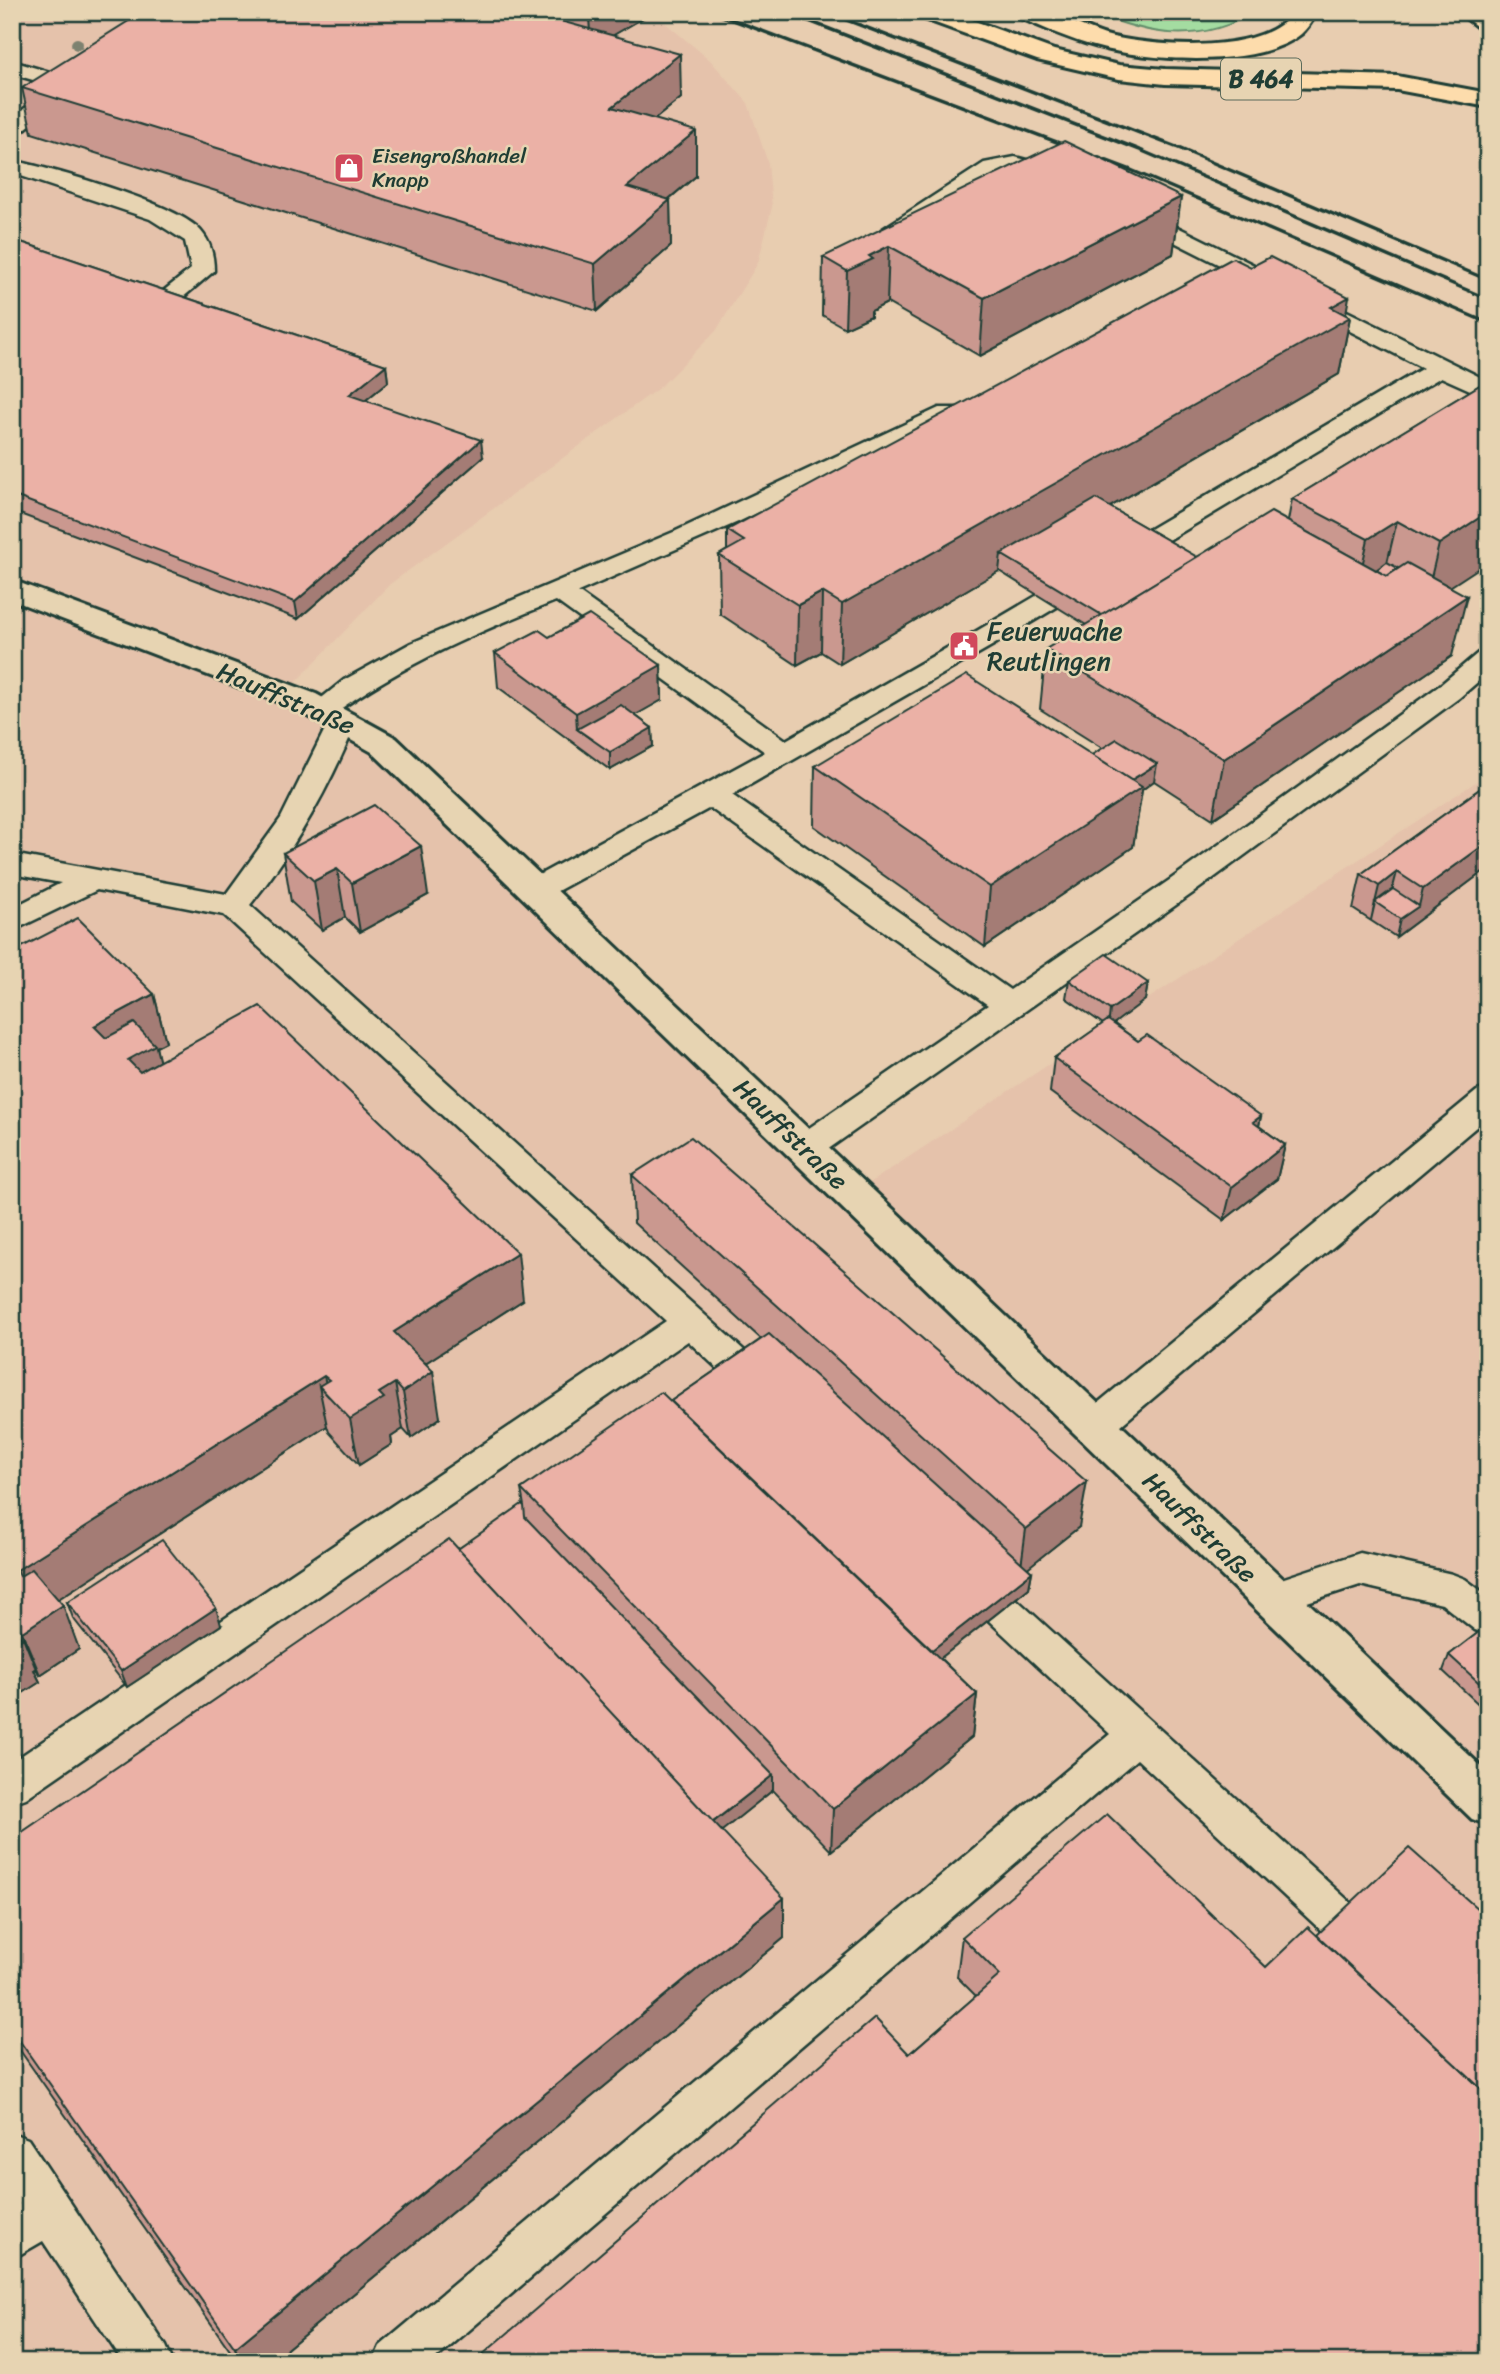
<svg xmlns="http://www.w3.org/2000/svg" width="1500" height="2374" viewBox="0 0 1500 2374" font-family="Sriracha,sans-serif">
<rect width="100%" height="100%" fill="#e8cdb0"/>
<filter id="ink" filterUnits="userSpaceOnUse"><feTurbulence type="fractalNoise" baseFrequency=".0143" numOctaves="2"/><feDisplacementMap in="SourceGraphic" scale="14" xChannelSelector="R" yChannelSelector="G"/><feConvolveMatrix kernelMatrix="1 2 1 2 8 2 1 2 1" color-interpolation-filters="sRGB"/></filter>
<g filter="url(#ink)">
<polygon fill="#e5c2ab" points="12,12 652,12 710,60 748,103 768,163 772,207 758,263 716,331 660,387 390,584 285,693 356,727 853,1194 1488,774 1488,2362 12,2362"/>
<path fill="#a4dca1" stroke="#628c6a" stroke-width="2" d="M1093 12H1254C1199 45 1150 36 1093 12Z"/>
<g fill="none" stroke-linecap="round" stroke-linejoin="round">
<g stroke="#1f3d34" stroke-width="5">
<g id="service">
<polygon points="12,61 77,80 80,84 20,133 12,134 12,118 54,86 12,74"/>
<polygon points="1015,157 1068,171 1071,176 1060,183 1015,171 998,173 900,235 884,235 881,230 984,163"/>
<path d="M12 160C55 170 165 200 197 227 210 239 214 254 214 271L168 310H152L148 305 152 300 191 269 185 241 150 219 12 173Z"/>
<path d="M1137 207 1488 381V398L1441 377 995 644 732 795 1010 990 1171 879 1439 686 1478 653 1488 651V673L1459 698 1193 893 817 1157 805 1160 793 1157 789 1148 793 1139 988 1005 710 808 548 896 537 899 526 896 522 889 526 882 765 752 556 601C478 632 403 664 335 713L353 714 357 720C330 787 295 849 250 905L777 1380 782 1390 777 1400 764 1404 751 1400 688 1341 26 1798 12 1803V1762L666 1321 224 915 97 890 12 931V908L61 883 12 874V854L226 894 281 818 332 715 322 718 312 715 308 709 344 680 411 643 676 531 939 408H957L960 413 957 418 738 522 578 592 786 740 975 632 1423 368 1129 219 1126 214Z"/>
<polygon points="1488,1087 1488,1117 1108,1436 1095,1441 1082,1436 1077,1426 1082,1416 1477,1091"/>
<polygon points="1360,1553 1452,1574 1465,1579 1488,1596 1488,1634 1475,1630 1442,1604 1360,1585 1273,1613 1260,1608 1254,1597 1260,1586"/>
<polygon points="968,1562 981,1567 1384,1933 1390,1947 1384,1961 1369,1967 1354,1961 1137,1759 432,2362 373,2362 380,2346 1110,1734 955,1589 949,1578 955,1567"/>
<polygon points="12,2133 28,2139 166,2346 173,2362 123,2362 43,2241 12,2259 12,2209 19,2204 12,2195"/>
</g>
</g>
<g stroke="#1f3d34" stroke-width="6">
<polygon id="minor" points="12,580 316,694 396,738 1488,1773 1488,1825 1472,1819 372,752 294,708 12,600"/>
</g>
<g stroke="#1f3d34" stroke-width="6">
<path id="primary" d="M1015 12C1025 12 1037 10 1047 13 1070 18 1090 32 1113 37 1160 47 1263 55 1294 12H1317C1313 19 1308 28 1301 34 1257 69 1150 61 1098 47 1070 40 1044 28 1018 17Z"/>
</g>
<g stroke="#1f3d34" stroke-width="6">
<g id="trunk">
<polygon points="916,12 950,12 1054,50 1119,65 1165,69 1397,76 1488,93 1488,107 1397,90 1165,84 1119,79 1037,60 919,17"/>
<polygon points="1458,12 1486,12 1488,31 1480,29"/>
</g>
</g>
<use href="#service" fill="#e7d4b2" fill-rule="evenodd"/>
<use href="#minor" fill="#e7d4b2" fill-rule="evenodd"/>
<use href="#primary" fill="#fddcac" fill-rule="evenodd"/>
<use href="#trunk" fill="#fddcac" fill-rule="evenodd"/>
<g stroke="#1f3d34" stroke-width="3.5">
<polyline points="712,12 1131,170 1488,323"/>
<polyline points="786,12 1140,150 1488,299"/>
<polyline points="826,12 1176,147 1488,280"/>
</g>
</g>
<circle fill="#7d826f" cx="77" cy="44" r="6"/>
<g fill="#ca988f" stroke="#1f3d34" stroke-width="2">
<polygon points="532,12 650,12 650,14 613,35 681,98 655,119 696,176 668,200 670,200 671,246 597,311 32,133 22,88 532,13"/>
<polygon points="1181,197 1173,254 980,356 887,303 871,311 871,316 845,328 822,315 823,257"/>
<polygon points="12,239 386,365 388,382 366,400 483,457 298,619 12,511"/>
<polygon points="1346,315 1350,317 1339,374 1110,507 1197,557 1288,521 1292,499 1488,380 1450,586 1452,656 1213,819 1154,781 1142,790 1133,847 985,947 814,826 815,766 1092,755 1102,748 1040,709 1046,649 1086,625 999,571 840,664 821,652 797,665 720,614 719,555 727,550 727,530"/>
<polygon points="549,637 661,665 662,700 635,715 652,728 653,746 610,770 498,687 495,653"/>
<polygon points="1488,783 1488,874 1484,871 1396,937 1353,909 1361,874"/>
<polygon points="283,853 428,895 360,932 345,917 322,930 291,902"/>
<polygon points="12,952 154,994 166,1042 156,1047 159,1062 523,1300 425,1363 440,1418 411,1438 403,1429 391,1437 392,1444 359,1465 329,1432 327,1426 58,1599 79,1649 40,1675 36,1669 34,1670 40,1682 12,1700"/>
<polygon points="1069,980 1148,983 1145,1000 1113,1023 1138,1041 1261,1116 1259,1126 1285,1145 1277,1179 1224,1220 1050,1092 1054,1058 1103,1024 1066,998"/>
<polygon points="632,1175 1079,1527 1027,1568 1032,1572 1029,1588 940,1658 977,1694 972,1737 831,1851 773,1790 721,1831 784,1938 271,2362 238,2362 12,2039 12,1839 524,1506 521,1489 671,1401 761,1339 634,1223"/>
<polygon points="67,1602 221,1625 127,1687 73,1618"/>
<polygon points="1488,1625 1488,1713 1443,1671 1449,1655"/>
<polygon points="1488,1918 909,2054 976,1996 957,1977 962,1937 1266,1967 1317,1935"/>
</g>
<g fill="#a47c74" stroke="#1f3d34" stroke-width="2">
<polygon points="598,12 650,12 650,14 591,48 589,17"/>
<polygon points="680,54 681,98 614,152 612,107"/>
<polygon points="696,131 696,176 628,233 627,187"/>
<polygon points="1181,197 1173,254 980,356 984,298"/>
<polygon points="670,200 671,246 597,311 595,264"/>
<polygon points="889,246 887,303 871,311 871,316 845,328 847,271 869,256"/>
<polygon points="1349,297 1345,319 1350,317 1339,374 1015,562 1001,554 999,571 840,664 842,604 1331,307"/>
<polygon points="386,365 388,382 351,412 349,395"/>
<polygon points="481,440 483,457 298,619 295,602"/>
<polygon points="1488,512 1488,562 1425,603 1439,544"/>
<polygon points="1397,521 1383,580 1355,599 1368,539"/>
<polygon points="822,592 821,652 797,665 798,605"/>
<polygon points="1467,596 1452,656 1213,819 1224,759"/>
<polygon points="661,665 662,700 592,740 577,729 576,713"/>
<polygon points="652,728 653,746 610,770 610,752"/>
<polygon points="1157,764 1154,781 1142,790 1133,847 985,947 990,887 1096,803"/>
<polygon points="1488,842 1488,859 1484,871 1396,937 1400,919 1419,906 1423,889"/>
<polygon points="421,846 428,895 360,932 352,883"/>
<polygon points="337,869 345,917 322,930 314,881"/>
<polygon points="1397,872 1388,907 1375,902 1371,920 1379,886"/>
<polygon points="1148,983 1145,1000 1108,1028 1110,1010"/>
<polygon points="154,994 166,1042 156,1047 167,1093 140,1108 94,1026"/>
<polygon points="1261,1116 1254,1150 1253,1122"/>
<polygon points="1285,1145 1277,1179 1224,1220 1232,1187"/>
<polygon points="518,1253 523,1300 402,1378 394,1332"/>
<polygon points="433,1371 440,1418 411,1438 403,1392"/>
<polygon points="324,1376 329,1397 319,1386 327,1426 35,1614 17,1570"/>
<polygon points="395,1383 403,1429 391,1437 392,1444 359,1465 350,1419 379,1393"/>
<polygon points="1087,1482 1079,1527 1020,1574 1026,1529"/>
<polygon points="1032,1572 1029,1588 913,1680 914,1664"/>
<polygon points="63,1605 79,1649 40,1675 22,1632"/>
<polygon points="216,1608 221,1625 127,1687 121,1671"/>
<polygon points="18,1625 36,1669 34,1670 40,1682 12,1700 13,1629"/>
<polygon points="977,1694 972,1737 831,1851 833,1809"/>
<polygon points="773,1775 773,1790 702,1847 701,1832"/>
<polygon points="784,1898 784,1938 271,2362 242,2362 235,2348"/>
</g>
<g fill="#ebb1a6" stroke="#1f3d34" stroke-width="2">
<polygon points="143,12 528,12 680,54 612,107 696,131 627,187 670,200 595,264 22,88"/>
<polygon points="575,12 598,12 589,17"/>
<polygon points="1064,141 1181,197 984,298 889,246 869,256 873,259 847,271 823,257"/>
<polygon points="12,239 386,365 349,395 481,440 295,602 12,495"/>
<polygon points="1270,257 1349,297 1331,307 1350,317 842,604 822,592 798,605 719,555 744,541 727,530 1233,258 1251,267"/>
<polygon points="1488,380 1488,512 1439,544 1397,521 1368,539 1292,499"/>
<polygon points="1096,499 1197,557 1102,615 1001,554"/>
<polygon points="1271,512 1387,576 1407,563 1467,596 1224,759 1046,649"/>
<polygon points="1387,562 1398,568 1387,576 1376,570"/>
<polygon points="589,615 661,665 576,713 495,653 539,630 549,637"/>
<polygon points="967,675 1142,787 990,887 815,766"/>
<polygon points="621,705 652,728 610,752 577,729"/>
<polygon points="1117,739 1157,764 1131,780 1092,755"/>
<polygon points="1488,783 1488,842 1423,889 1397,872 1379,886 1361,874"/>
<polygon points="374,805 421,846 352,883 337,869 314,881 283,853"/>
<polygon points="1393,889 1419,906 1400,919 1375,902"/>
<polygon points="78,918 154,994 94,1026 106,1038 134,1023 155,1045 128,1060 140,1072 260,1006 518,1253 394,1332 433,1371 403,1392 395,1383 379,1393 384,1398 350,1419 319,1386 329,1380 324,1376 17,1570 20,1576 32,1569 63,1605 22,1632 18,1625 13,1629 22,1639 12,1645 12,952"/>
<polygon points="1106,954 1148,983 1110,1010 1069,980"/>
<polygon points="1108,1020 1138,1041 1147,1035 1261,1116 1253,1122 1285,1145 1232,1187 1054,1058"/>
<polygon points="691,1137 1087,1482 1026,1529 632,1175"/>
<polygon points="769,1334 1032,1572 932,1650 671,1401"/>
<polygon points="661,1392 977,1694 833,1809 521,1489"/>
<polygon points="522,1504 524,1506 525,1517 773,1775 713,1822 458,1549"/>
<polygon points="449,1539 784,1898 235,2348 12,2030 12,1839"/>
<polygon points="162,1540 216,1608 121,1671 67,1602"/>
<polygon points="1488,1625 1488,1691 1449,1655"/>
<polygon points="1107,1814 1266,1967 1308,1927 1488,2095 1488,2362 474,2362 875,2018 909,2054 1000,1975 962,1937"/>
<polygon points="1409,1848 1488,1918 1488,2095 1317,1935"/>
</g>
</g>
<defs>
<g id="shop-square" transform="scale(1.575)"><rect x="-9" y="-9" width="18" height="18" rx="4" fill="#d1495b" stroke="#e7d4b2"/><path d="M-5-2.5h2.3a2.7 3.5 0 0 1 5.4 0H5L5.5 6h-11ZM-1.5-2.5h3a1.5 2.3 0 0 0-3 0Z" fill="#fff"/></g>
<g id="civic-square" transform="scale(1.575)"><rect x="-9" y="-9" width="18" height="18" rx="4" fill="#d1495b" stroke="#e7d4b2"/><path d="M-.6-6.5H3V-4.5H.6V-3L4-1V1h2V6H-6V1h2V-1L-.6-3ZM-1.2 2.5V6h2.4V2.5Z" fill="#fff"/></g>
</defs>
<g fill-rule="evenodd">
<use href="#shop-square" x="349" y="168"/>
<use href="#civic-square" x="964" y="646"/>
</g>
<g text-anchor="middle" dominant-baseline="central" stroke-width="5" stroke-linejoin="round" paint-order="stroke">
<g font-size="21" fill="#1f3d34" stroke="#e7d4b2" text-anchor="start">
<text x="372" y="156">Eisengroßhandel<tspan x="372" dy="24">Knapp</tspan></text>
</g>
<rect fill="#e7d4b2" stroke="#5b6a5a" stroke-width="2" x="1221" y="58.5" width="80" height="41" rx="5"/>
<g font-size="24" font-weight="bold" fill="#1f3d34">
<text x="1261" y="79">B 464</text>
</g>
<g font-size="26" fill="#1f3d34" stroke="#e7d4b2" text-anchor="start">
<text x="987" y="631">Feuerwache<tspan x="987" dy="30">Reutlingen</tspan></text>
</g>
<g font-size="26" fill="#1f3d34" stroke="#e7d4b2">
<text transform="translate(286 698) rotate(23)">Hauffstraße</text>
<text transform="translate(791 1134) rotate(44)">Hauffstraße</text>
<text transform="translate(1200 1527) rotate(44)">Hauffstraße</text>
</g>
</g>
<rect width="1500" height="2374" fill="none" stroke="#e7d4b2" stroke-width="42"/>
<rect x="21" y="21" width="1458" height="2332" fill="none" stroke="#1f3d34" stroke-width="2.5" filter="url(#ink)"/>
</svg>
